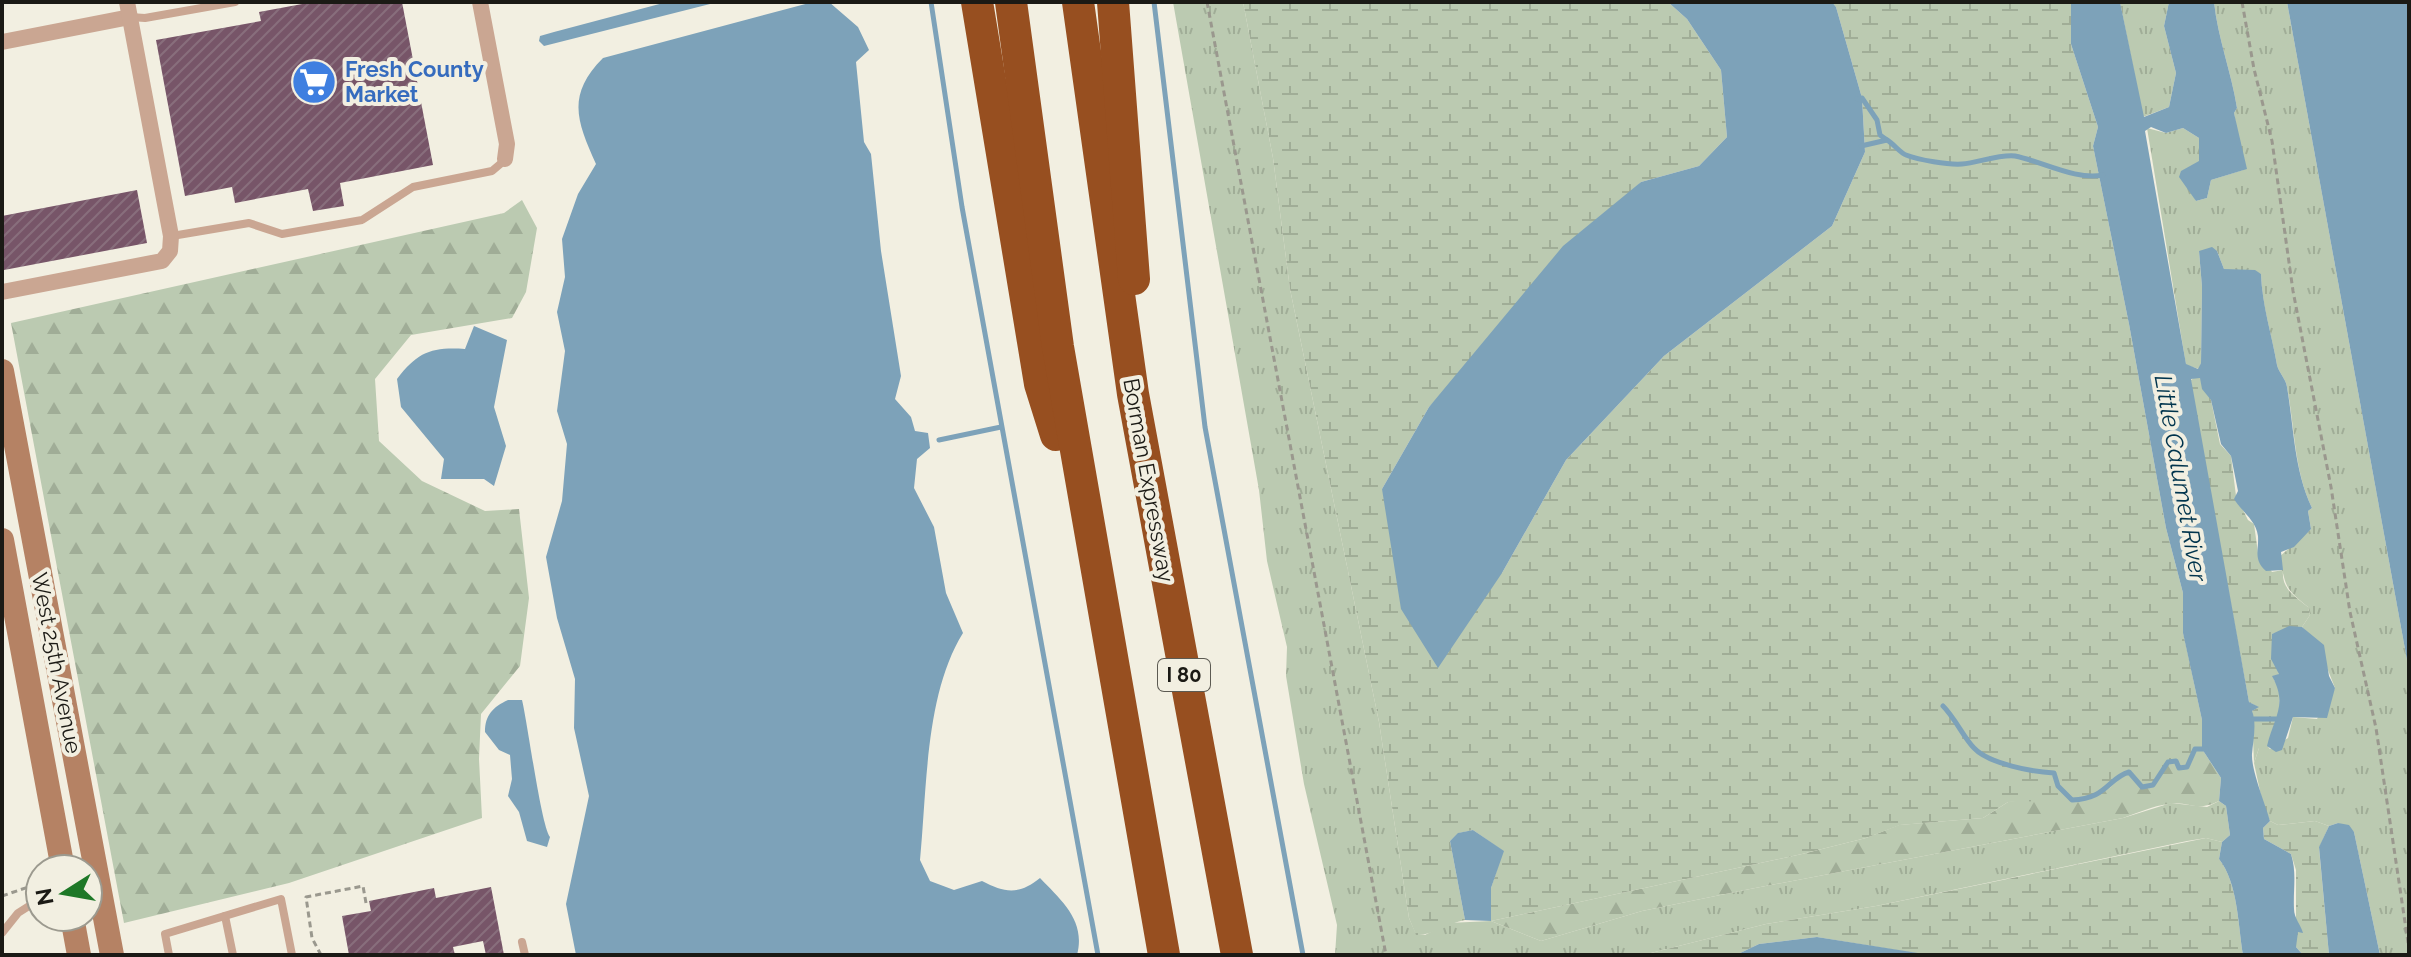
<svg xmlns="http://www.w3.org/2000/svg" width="2411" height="957" viewBox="0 0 2411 957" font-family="Raleway,sans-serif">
<defs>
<pattern id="grass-tufts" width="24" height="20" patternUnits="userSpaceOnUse" patternTransform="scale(2)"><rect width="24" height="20" fill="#bbcab1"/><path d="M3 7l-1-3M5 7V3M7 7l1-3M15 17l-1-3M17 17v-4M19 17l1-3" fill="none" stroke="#a0ad97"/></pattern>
<pattern id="forest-firs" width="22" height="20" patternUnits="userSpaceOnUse" patternTransform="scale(2)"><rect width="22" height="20" fill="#bbcab1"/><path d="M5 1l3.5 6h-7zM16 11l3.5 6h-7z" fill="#a0ad97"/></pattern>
<pattern id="wetland-marsh" width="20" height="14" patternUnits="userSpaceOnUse" patternTransform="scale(2)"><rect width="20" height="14" fill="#bbcab1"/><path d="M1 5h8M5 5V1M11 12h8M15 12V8" fill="none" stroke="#a0ad97"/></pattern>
<pattern id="building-hatch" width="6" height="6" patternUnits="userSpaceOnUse" patternTransform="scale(2)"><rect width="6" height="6" fill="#775568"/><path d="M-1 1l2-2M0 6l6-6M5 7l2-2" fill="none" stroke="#886e7c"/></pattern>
</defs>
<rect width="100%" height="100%" fill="#f2efe1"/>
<g fill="url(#grass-tufts)">
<polygon points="1173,2 1243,2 1273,158 1290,289 1379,722 1409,918 1416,934 1425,935 1448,923 1491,921 1541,941 1642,911 1750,889 2123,818 2171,803 2207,807 2219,801 2226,806 2230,835 2222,842 2206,838 2187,841 1876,906 1766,924 1643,955 1335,955 1337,925 1304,784 1286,676 1287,647 1267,561 1259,490"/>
<polygon points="2120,2 2169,2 2164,26 2176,73 2169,107 2143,117"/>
<path d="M2214 2H2287L2409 671V955H2380L2354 832 2338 823 2329 826 2315 821 2278 825 2270 821 2263 805 2254 763 2259 748 2267 746 2270 749 2288 738 2293 717 2317 719 2335 688 2317 642 2302 627 2310 615 2308 607C2283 587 2287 587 2279 557L2311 529 2308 511 2312 508C2294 470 2295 428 2287 387 2286 379 2279 373 2277 365 2272 335 2262 306 2261 274 2248 270 2236 273 2224 269L2217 251H2199L2202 287 2201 363 2199 369 2186 365 2147 128 2166 133 2183 128 2199 138V162L2182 171 2196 201 2207 198 2211 180 2243 170 2234 113 2237 108C2231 71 2218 39 2214 2Z"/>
</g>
<g fill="url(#forest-firs)">
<polygon points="522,200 537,228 526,292 512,318 411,335 375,379 379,441 422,481 485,511 519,509 529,598 520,666 481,714 479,759 482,818 289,883 124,923 11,323 504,213"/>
<path d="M2195 749H2202L2221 778 2219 801C2195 813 2189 800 2168 804 2153 806 2137 813 2123 818L1750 889 1642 911 1541 941 1491 921 1802 854 1866 838 1899 825 1983 818 2008 802 2110 788 2123 774 2129 772 2153 785 2168 762 2190 758Z"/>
</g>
<g fill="url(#wetland-marsh)">
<path d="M1243 2H1668L1687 19 1721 70 1727 137 1699 166 1641 182 1429 407 1382 489 1502 573 1566 460 1664 356 1832 226 1865 152 1862 98 1836 7 1832 2H2071V44L2098 127 2093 146 2129 324 2166 528 2183 593V632L2202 720V749L2195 750 2187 767 2179 768 2176 762H2168L2153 785 2142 787 2129 772 2110 788 2086 800 2008 802 1983 818 1900 825 1866 838 1802 854 1491 921V888L1503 851 1473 830 1459 833 1450 841 1465 920C1448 923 1432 936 1416 935L1409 918 1379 722 1290 289 1273 158Z"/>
<path d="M2195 377H2200L2211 400 2220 444 2231 456 2236 496 2248 520 2254 524 2258 553 2272 572 2283 570C2281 589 2295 596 2308 607L2310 615 2302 627 2272 634 2279 674 2274 680 2280 688 2279 711 2268 749 2259 748 2254 763 2252 711 2258 707 2249 702 2192 395 2191 380Z"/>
<polygon points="2270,821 2278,825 2315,821 2329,826 2319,848 2329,955 2303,955 2296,947 2296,870 2291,854 2264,839 2263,828"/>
<path d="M2206 838 2222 842 2219 859C2238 883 2238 925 2243 955H1926L1817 937 1759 944 1736 955H1643L1766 924 1876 906Z"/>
</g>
<g fill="#7da2b9">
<polygon points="667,2 718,2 544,46 539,41 540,36 554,32"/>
<path d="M813 2H829L858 27 869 50 856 62 864 142 871 154 881 251 901 376 895 399 911 417 915 431 928 433 930 448 917 459 914 488 934 527 946 593 963 633C925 694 927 789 920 860L930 881 954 890 982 881C1005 893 1019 895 1040 878 1062 901 1086 921 1077 955H576L566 904 589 796 574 728 575 679 557 618 546 557 562 501 567 444 557 411 565 351 557 312 565 277 562 239 578 194 596 164C577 122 566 95 603 58Z"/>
<polygon points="1668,2 1832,2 1836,7 1862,98 1865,152 1832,226 1664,356 1566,460 1502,573 1438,668 1401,609 1382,489 1429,407 1563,246 1641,182 1699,166 1727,137 1721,70 1687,19"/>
<path d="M2071 2H2120L2144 117 2169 107 2176 73 2164 26 2169 2H2214C2218 39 2231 71 2237 108L2234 113 2247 169 2211 180 2207 198 2196 201 2179 177 2181 171 2199 161V138L2183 128 2166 133 2151 127 2145 131 2186 364 2198 369 2201 363 2202 287 2199 251 2212 247 2217 251 2224 269 2255 270 2261 274C2262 305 2272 335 2277 365 2279 373 2286 379 2287 387 2294 428 2294 470 2312 508L2308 511 2311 529 2294 547 2281 552 2283 570 2266 571C2253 560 2259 550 2258 536 2256 520 2241 511 2234 499L2238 491 2231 456 2221 444 2211 400 2202 389 2200 378 2191 379 2249 702 2259 707 2252 711C2257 723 2253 741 2252 754 2251 770 2266 806 2270 821L2263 828 2264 839 2291 854C2297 873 2293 889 2294 909 2294 918 2301 925 2303 933L2298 932 2296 947 2303 955H2243C2238 925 2238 883 2219 859L2222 842 2230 835 2226 806 2219 801 2221 778 2202 749V720L2183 633V593L2166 528 2129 324 2093 146 2098 127 2071 44Z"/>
<polygon points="2287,2 2409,2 2409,671"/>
<path d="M474 326 507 340 494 407 506 446 494 486 484 479H441L444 459 401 407 397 379C418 352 431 347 465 349Z"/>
<path d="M2289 626 2302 627 2324 645 2329 676 2335 688 2327 718 2293 717 2282 750 2276 752 2267 746C2274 717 2288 705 2272 676L2279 674 2271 659 2272 634Z"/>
<path d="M508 700H522C528 725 541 825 550 837L547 847 527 841 519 812 508 796 512 779 510 755 499 750 485 732C485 715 493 707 508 700Z"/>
<polygon points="2338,823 2349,825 2354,832 2380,955 2329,955 2319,847 2329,826"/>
<polygon points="1473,830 1504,851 1491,888 1491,921 1465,920 1450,841 1458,833"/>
<polygon points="1817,937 1924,954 1926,955 1736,955 1759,944"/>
</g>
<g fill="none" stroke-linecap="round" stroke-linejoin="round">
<g stroke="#7da2b9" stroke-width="5">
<polyline points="931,2 962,207 1098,955"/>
<polyline points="1154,2 1205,427 1303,955"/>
<polyline points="1857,99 1862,98 1877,120 1880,135 1887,140"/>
<path d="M1861 146 1887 140C1894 144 1900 153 1906 155 1919 160 1948 165 1962 164 1977 163 2000 154 2015 156 2041 161 2077 181 2103 175"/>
<polyline points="939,440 1001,427"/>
<path d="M1943 706C1955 718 1964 738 1974 748 1989 764 2033 772 2054 773L2058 786 2072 800C2107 799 2108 778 2129 772L2142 787 2153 785 2168 762 2176 761 2179 768 2187 767 2195 749H2206"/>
<polyline points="2254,719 2276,719"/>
</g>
</g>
<g fill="url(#building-hatch)">
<polygon points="313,2 402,2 433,165 340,183 344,206 313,211 308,189 235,203 232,187 185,196 156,40 261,21 259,12"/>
<polygon points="137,190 147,243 4,270 2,216"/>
<polygon points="491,887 504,955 486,955 483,941 453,947 455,955 349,955 342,916 371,911 369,901 434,888 436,898"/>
</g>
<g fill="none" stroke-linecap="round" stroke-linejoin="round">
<g stroke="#9a988e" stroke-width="3" stroke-dasharray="6 4" stroke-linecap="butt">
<polyline points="1207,2 1386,955"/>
<polyline points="2242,2 2254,69 2272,141 2293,291 2331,487 2350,612 2376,728 2409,949"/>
<polyline points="2,896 40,883"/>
<polyline points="321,955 312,938 306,897 363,886 366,903"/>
</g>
<g stroke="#caa692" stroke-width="8">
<polyline points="130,17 145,18 235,2"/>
<polyline points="172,236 249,223 282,234 362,220 413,187 492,171 505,160"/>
<polyline points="225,916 233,955"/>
<polyline points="2,933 18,913 40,899"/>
<polyline points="522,942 525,955"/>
<polyline points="169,955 165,934 281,899 292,955"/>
</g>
<g stroke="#caa692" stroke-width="16">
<polyline points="480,2 507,144 505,159"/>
<polyline points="2,42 130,17"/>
<polyline points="2,292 162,261 170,251 171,236 127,2"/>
</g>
<g stroke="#b58264" stroke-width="24">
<polyline points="2,371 112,955"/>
<polyline points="2,540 63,869"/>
<polyline points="72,917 79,955"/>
</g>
<g stroke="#974f20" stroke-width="32">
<polyline points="977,2 1040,384 1056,435"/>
<polyline points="1011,2 1058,347 1164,955"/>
<polyline points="1078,2 1133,394 1237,955"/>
<polyline points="1113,2 1134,279"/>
</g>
</g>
<defs>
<g id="supermarket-disc" transform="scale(2.3)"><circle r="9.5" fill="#3f7fe0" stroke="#f2efe1"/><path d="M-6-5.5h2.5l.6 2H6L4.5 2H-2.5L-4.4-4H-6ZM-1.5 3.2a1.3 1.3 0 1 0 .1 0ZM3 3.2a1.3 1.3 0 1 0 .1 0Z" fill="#fff"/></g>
</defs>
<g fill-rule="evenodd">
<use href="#supermarket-disc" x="314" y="82"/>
</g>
<g text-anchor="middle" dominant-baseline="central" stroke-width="8" stroke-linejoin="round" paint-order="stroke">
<rect fill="#f2efe1" stroke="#5c5a52" stroke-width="2" x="1158" y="659" width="52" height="32" rx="6"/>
<g font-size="20" font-weight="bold" fill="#1b1a15">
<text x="1184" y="675">I 80</text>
</g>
<g font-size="22" font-weight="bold" fill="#366cbe" stroke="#f2efe1" text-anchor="start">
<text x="345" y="69">Fresh County<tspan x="345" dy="25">Market</tspan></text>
</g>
<g font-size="22" fill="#1b1a15" stroke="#f2efe1">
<text transform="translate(1149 480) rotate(80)">Borman Expressway</text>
<text transform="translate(57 663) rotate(79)">West 25th Avenue</text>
</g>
<g font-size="24" font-style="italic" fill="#00344d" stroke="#f2efe1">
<text transform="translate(2181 478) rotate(80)">Little Calumet River</text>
</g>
</g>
<rect width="2411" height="957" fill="none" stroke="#1b1a15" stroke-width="8"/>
<g transform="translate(64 893) rotate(259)"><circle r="38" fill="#f2efe1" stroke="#9c9a8f" stroke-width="2"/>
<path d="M0-6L14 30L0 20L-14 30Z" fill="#1e7827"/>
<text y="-12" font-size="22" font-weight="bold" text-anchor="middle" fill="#1b1a15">N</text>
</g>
</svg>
